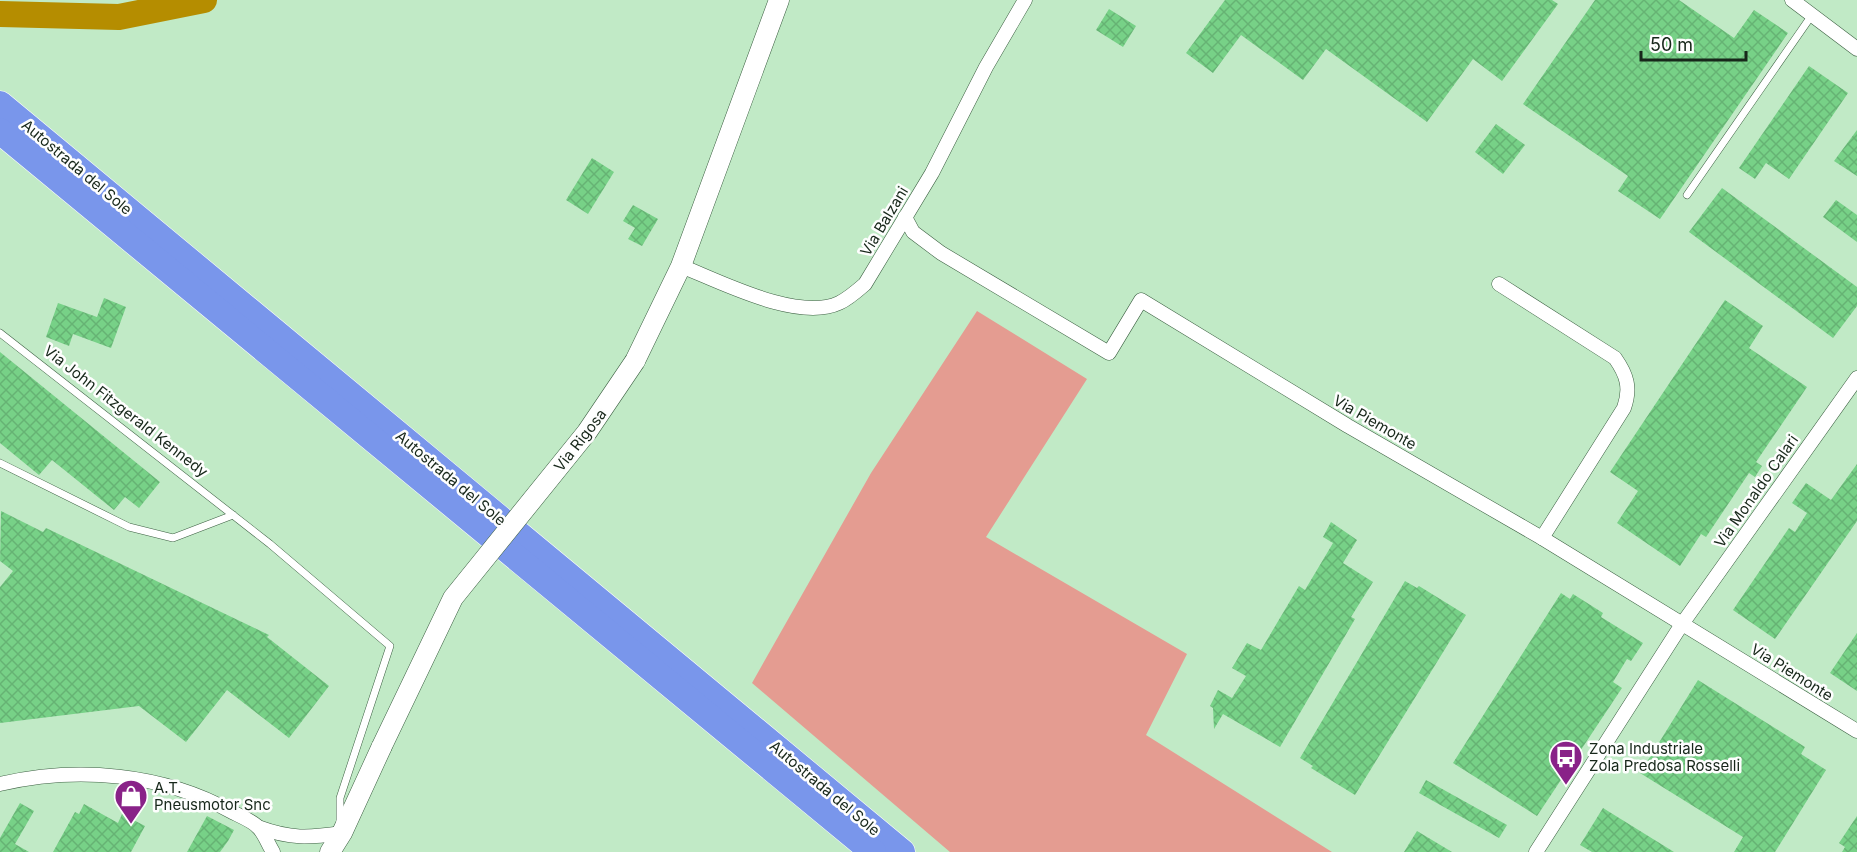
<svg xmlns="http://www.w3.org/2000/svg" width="1857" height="852" viewBox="0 0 1857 852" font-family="Inter,sans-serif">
<defs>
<pattern id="building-cross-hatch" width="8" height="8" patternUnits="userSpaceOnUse" patternTransform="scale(1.5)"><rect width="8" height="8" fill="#77d187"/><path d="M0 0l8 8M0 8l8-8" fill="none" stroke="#66b374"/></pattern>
</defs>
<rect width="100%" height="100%" fill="#c1eac6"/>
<polygon fill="#e49c91" points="977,311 1087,379 986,537 1187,654 1146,735 1332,852 950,852 752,683 871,473"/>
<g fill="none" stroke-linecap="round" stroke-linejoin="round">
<polyline stroke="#b58d00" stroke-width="26" points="0,14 119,17 204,0"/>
</g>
<g fill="url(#building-cross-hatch)">
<polygon points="1225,0 1552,0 1558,4 1502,81 1473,59 1427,122 1326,49 1303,80 1241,35 1213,73 1186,53"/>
<polygon points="1595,0 1679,0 1734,38 1754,10 1788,33 1660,219 1618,191 1628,176 1523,104"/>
<polygon points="1109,9 1136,26 1123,47 1096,30"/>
<polygon points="1809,66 1848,93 1789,179 1766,163 1755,179 1739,168"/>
<polygon points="1496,124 1525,145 1503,174 1475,152"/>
<polygon points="1857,130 1857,176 1834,161"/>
<polygon points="592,158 614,172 588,214 566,200"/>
<polygon points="1722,188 1857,287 1857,306 1833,338 1689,232"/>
<polygon points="1836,200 1857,215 1857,242 1823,217"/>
<polygon points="633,205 658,219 642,246 628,239 635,228 623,221"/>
<polygon points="104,298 126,307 111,348 73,334 69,346 46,337 58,303 97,317"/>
<polygon points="1725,300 1763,326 1749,348 1807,387 1756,462 1762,466 1755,477 1749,473 1706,537 1701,534 1680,566 1617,523 1638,491 1610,472"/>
<polygon points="0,352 160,482 139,508 125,497 114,510 52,460 39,475 0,443"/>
<polygon points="1857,464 1857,521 1775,639 1733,610 1789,528 1795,532 1807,513 1792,503 1806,483 1831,500"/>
<polygon points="1,511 43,532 46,528 269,635 267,637 329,686 289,738 227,690 186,742 139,706 0,723 0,587 13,571 0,561"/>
<polygon points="1331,522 1357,540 1343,563 1373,582 1351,617 1355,619 1280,747 1223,714 1214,729 1213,708 1210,706 1218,690 1232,698 1246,676 1232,668 1247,643 1261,650 1299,586 1305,590 1333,543 1323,537"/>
<polygon points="1405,581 1417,588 1419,586 1466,615 1355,795 1311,768 1313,766 1300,758"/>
<polygon points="1561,593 1570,599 1573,594 1603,613 1601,617 1643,643 1631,661 1627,659 1613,682 1622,688 1537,816 1453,763"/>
<polygon points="1857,633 1857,691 1830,673"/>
<polygon points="1698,680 1805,747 1801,754 1826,770 1775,852 1734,852 1743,837 1640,773"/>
<polygon points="1426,780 1507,825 1499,838 1419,793"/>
<polygon points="20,803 34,811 15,844 29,852 0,852 0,838"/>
<polygon points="84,804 118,823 122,814 145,826 131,852 53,852 75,812 79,814"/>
<polygon points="1603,808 1674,852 1592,852 1580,845"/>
<polygon points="207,816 234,830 228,841 220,852 187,852"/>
<polygon points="1857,816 1857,852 1842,852 1845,847 1839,843"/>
<polygon points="1417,831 1452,852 1404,852"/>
</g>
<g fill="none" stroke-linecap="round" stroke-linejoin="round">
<g stroke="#3b5f41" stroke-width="8">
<g id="service">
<polyline points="1687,195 1812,15"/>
<polyline points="0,333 270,544 390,646 340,798 340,823"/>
<polyline points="0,463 129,527 173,538 233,515"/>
</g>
</g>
<g stroke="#3b5f41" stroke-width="15">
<g id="minor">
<polyline points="1792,0 1857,49"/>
<polyline points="905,217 913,232 941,253 1109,353 1141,300 1348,426 1542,538 1857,731"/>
<path d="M681 266C721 282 798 322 839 303 848 299 857 291 865 284L932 173 986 67 1025 0"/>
<path d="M1499 284 1615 358C1627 375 1631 388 1624 408L1542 538"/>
<path d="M0 784C77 766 162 773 232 812 240 816 253 821 259 828 265 835 268 844 273 852"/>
<path d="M258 827C291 839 308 838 342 833"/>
<polyline points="1536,852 1682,624 1857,378"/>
</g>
</g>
<g stroke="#3b5f41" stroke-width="21">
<g id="secondary">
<polyline points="635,361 681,266 779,0"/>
<polyline points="330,852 342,833 382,746"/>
</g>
</g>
<g stroke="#fff" stroke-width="27">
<g id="motorway">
<polyline points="0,104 902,852"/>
<polyline points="0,131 873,852"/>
</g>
</g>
<use href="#service" stroke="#fff" stroke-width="7"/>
<use href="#minor" stroke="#fff" stroke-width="14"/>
<use href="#secondary" stroke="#fff" stroke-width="20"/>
<use href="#motorway" stroke="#7996eb" stroke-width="26"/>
<g stroke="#3b5f41" stroke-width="21" stroke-linecap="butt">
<polyline id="secondary-bridge" points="382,746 453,598 587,432 635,361"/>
</g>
<use href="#secondary-bridge" stroke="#fff" stroke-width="20"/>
</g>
<defs>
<g id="bus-pin" transform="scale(1.725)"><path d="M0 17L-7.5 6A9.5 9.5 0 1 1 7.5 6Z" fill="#892288" stroke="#fefefe"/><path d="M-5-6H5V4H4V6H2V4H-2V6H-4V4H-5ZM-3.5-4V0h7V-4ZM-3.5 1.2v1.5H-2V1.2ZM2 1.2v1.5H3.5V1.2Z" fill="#fff"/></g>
<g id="shop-pin" transform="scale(1.725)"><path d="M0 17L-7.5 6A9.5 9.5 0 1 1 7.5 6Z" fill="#892288" stroke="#fefefe"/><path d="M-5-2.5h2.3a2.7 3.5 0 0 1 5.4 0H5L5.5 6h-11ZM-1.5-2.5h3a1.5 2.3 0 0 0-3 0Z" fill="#fff"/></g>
</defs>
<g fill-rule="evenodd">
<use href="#bus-pin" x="1566" y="757"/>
<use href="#shop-pin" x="131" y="796"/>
</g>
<g text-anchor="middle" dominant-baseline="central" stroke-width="5" stroke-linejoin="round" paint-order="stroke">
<g font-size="15" fill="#17271a" stroke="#fefefe">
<text transform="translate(77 167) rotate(40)">Autostrada del Sole</text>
<text transform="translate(884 221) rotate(-59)">Via Balzani</text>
<text transform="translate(126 411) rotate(38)">Via John Fitzgerald Kennedy</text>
<text transform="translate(1375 422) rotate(30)">Via Piemonte</text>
<text transform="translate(580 440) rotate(-52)">Via Rigosa</text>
<text transform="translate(451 478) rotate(40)">Autostrada del Sole</text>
<text transform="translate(1756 491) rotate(-55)">Via Monaldo Calari</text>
<text transform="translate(1792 672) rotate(32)">Via Piemonte</text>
<text transform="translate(825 788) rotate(40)">Autostrada del Sole</text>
</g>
<g font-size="15" fill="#17271a" stroke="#fefefe" text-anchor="start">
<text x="1589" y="748">Zona Industriale<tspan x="1589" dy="17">Zola Predosa Rosselli</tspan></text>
<text x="154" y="787">A.T.<tspan x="154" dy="17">Pneusmotor Snc</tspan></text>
</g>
</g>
<path d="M1641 51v9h105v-9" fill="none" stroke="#17271a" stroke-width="3"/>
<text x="1650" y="51" font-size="18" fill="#17271a" stroke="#fefefe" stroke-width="4.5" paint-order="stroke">50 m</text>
</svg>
